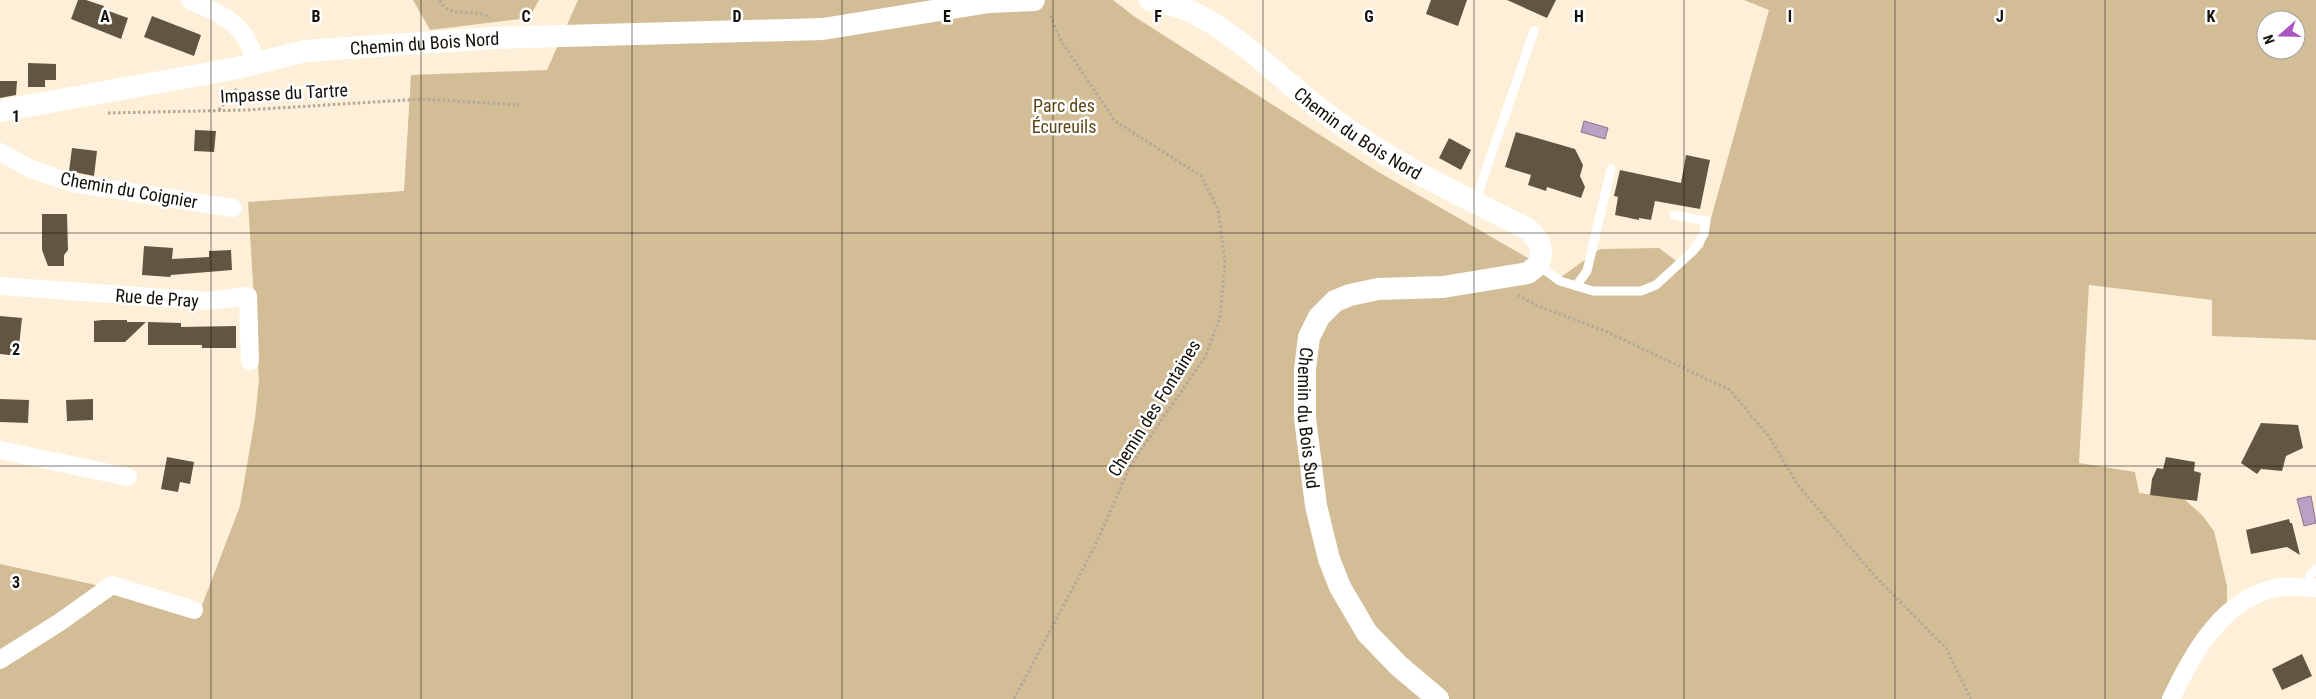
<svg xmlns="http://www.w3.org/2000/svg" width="2316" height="699" viewBox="0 0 2316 699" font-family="'Roboto Condensed',sans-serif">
<rect width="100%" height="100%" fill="#fef0d8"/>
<g fill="#d2bd97" fill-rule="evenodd">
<polygon points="413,0 539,0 529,18 430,30"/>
<path d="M578 0H1113L1135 17 1375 170 1561 277 1600 249 1659 248 1683 266 1703 247 1769 10 1744 0H2316V340L2212 336V300L2089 285 2079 463 2135 472 2139 493 2184 499 2202 515 2214 531 2227 586V602L2212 641 2176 699H0V564L201 608 240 506 255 418 259 380 248 202 404 191 411 75 547 70ZM2266 20H2296V50H2266Z"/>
</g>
<g fill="#bc9fc5" stroke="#8a748c">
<polygon points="1584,121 1608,128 1605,139 1581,132"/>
<polygon points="2311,496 2316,523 2304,526 2297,499"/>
</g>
<g fill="#625642">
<polygon points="78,0 86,0 104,6 103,9 128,18 121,39 71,19"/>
<polygon points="1431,0 1467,0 1458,26 1426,14"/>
<polygon points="1507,0 1556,0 1547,18"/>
<polygon points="152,16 201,35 194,56 144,37"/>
<polygon points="28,63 56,64 56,80 45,80 45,87 28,87"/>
<polygon points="0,81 17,81 16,95 0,98"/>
<polygon points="195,130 216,131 214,152 194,151"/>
<polygon points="1516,132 1575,149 1583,165 1580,176 1585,187 1581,198 1547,187 1546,191 1528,185 1531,175 1505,167"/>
<polygon points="1449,138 1471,150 1461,170 1439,158"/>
<polygon points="72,148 97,151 94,176 69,171"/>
<polygon points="1686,155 1710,160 1700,209 1655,201 1651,220 1639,218 1639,220 1615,215 1618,197 1614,196 1620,170 1681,183"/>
<polygon points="42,214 67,214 68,250 64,255 64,266 48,266 42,250"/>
<polygon points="144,246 173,248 172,259 209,257 209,251 231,250 232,270 171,275 170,277 142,275"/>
<polygon points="0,316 22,318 18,356 0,354"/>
<polygon points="102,320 127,320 127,322 146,322 125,342 94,342 94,321"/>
<polygon points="148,322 181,323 181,327 236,326 236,348 202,348 202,345 148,345"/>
<polygon points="0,399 29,400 28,423 0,422"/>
<polygon points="93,399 93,420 67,421 66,400"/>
<polygon points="2261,423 2298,425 2303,448 2286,456 2282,471 2261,469 2257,474 2241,463"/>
<polygon points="167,457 194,462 190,484 180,482 178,492 161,489"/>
<polygon points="2166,457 2195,462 2194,471 2201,473 2197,501 2150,495 2152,479 2157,468 2163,469"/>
<polygon points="2289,519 2290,523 2292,523 2300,555 2287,547 2251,554 2246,530"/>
<polygon points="2302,654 2312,676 2282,690 2272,669"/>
</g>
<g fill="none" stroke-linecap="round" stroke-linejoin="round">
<g stroke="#b4a996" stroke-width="3" stroke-dasharray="2.5 2.5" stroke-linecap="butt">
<path d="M440 0C447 20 476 7 490 18"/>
<polyline points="219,110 237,88"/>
<polyline points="108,113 246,110 423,99 519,105"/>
<polyline points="1518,295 1538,306 1605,331 1730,390 1770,438 1797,484 1873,574 1946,648 1971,699"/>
<polyline points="1014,699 1094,548 1130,466 1205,357 1220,318 1225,262 1218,209 1201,176 1115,121 1060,39 1049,13"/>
</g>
<g stroke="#fff" stroke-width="9">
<polyline points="1475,202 1534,31"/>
<polyline points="1538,265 1560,281 1593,291 1641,291 1656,285 1693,251 1704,234 1706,221 1674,215"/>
<polyline points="1576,286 1587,271 1611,169"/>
<polyline points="2310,588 2310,575 2316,569"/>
</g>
<g stroke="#fff" stroke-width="18">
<path d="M190 0C226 17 246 23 256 64"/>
<polyline points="0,152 31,169 72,183 233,208"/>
<polyline points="0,286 207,301 248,296 250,361"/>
<polyline points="0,450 128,477"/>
<polyline points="0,660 60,622 112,585 194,610"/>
<path d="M2171 699C2193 652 2224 596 2281 587 2292 586 2305 588 2316 588"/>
</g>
<g stroke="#fff" stroke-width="22">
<path id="s1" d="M1150 0C1163 3 1177 5 1190 11 1243 36 1284 84 1332 118 1392 163 1459 195 1526 228 1539 238 1545 249 1538 265L1528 273 1443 287 1378 289 1350 295 1335 301 1319 317 1309 337 1305 369V418L1316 506 1329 559 1340 587 1367 633 1399 666 1438 699"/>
<path id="s2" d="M0 111 238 68 305 51 493 38 823 29 989 2 1034 0"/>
</g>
</g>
<path fill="none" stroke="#151008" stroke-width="1" stroke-opacity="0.55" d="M211 0V699M421 0V699M632 0V699M842 0V699M1053 0V699M1263 0V699M1474 0V699M1684 0V699M1895 0V699M2105 0V699M0 233H2316M0 466H2316"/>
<g text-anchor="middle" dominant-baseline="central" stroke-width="5" stroke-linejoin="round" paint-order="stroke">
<g font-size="18" fill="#151008" stroke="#fff">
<text stroke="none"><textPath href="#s2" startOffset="431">Chemin du Bois Nord</textPath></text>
<text transform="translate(284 93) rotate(-3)">Impasse du Tartre</text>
<text stroke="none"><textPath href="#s1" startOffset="250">Chemin du Bois Nord</textPath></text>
<text transform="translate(129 190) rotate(10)">Chemin du Coignier</text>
<text transform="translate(157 298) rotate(4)">Rue de Pray</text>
<text transform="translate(1154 408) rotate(-58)">Chemin des Fontaines</text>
<text stroke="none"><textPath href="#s1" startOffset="821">Chemin du Bois Sud</textPath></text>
</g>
<g font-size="18" fill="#5e4513" stroke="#fff">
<text x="1064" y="105">Parc des<tspan x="1064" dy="21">Écureuils</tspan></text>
</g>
</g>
<g font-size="16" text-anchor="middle" font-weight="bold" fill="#151008" stroke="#fff" stroke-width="5" stroke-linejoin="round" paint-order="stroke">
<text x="105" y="22">A</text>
<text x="316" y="22">B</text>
<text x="526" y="22">C</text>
<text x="737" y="22">D</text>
<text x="947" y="22">E</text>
<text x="1158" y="22">F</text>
<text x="1369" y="22">G</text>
<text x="1579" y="22">H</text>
<text x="1790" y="22">I</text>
<text x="2000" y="22">J</text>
<text x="2211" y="22">K</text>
<text x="16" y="122">1</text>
<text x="16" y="355">2</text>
<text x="16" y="588">3</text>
</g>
<g transform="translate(2281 35) rotate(250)"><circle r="24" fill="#ffffff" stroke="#a19f9c"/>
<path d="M0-4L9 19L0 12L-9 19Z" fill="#ab55c3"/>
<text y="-8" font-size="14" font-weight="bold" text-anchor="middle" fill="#151008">N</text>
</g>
</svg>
